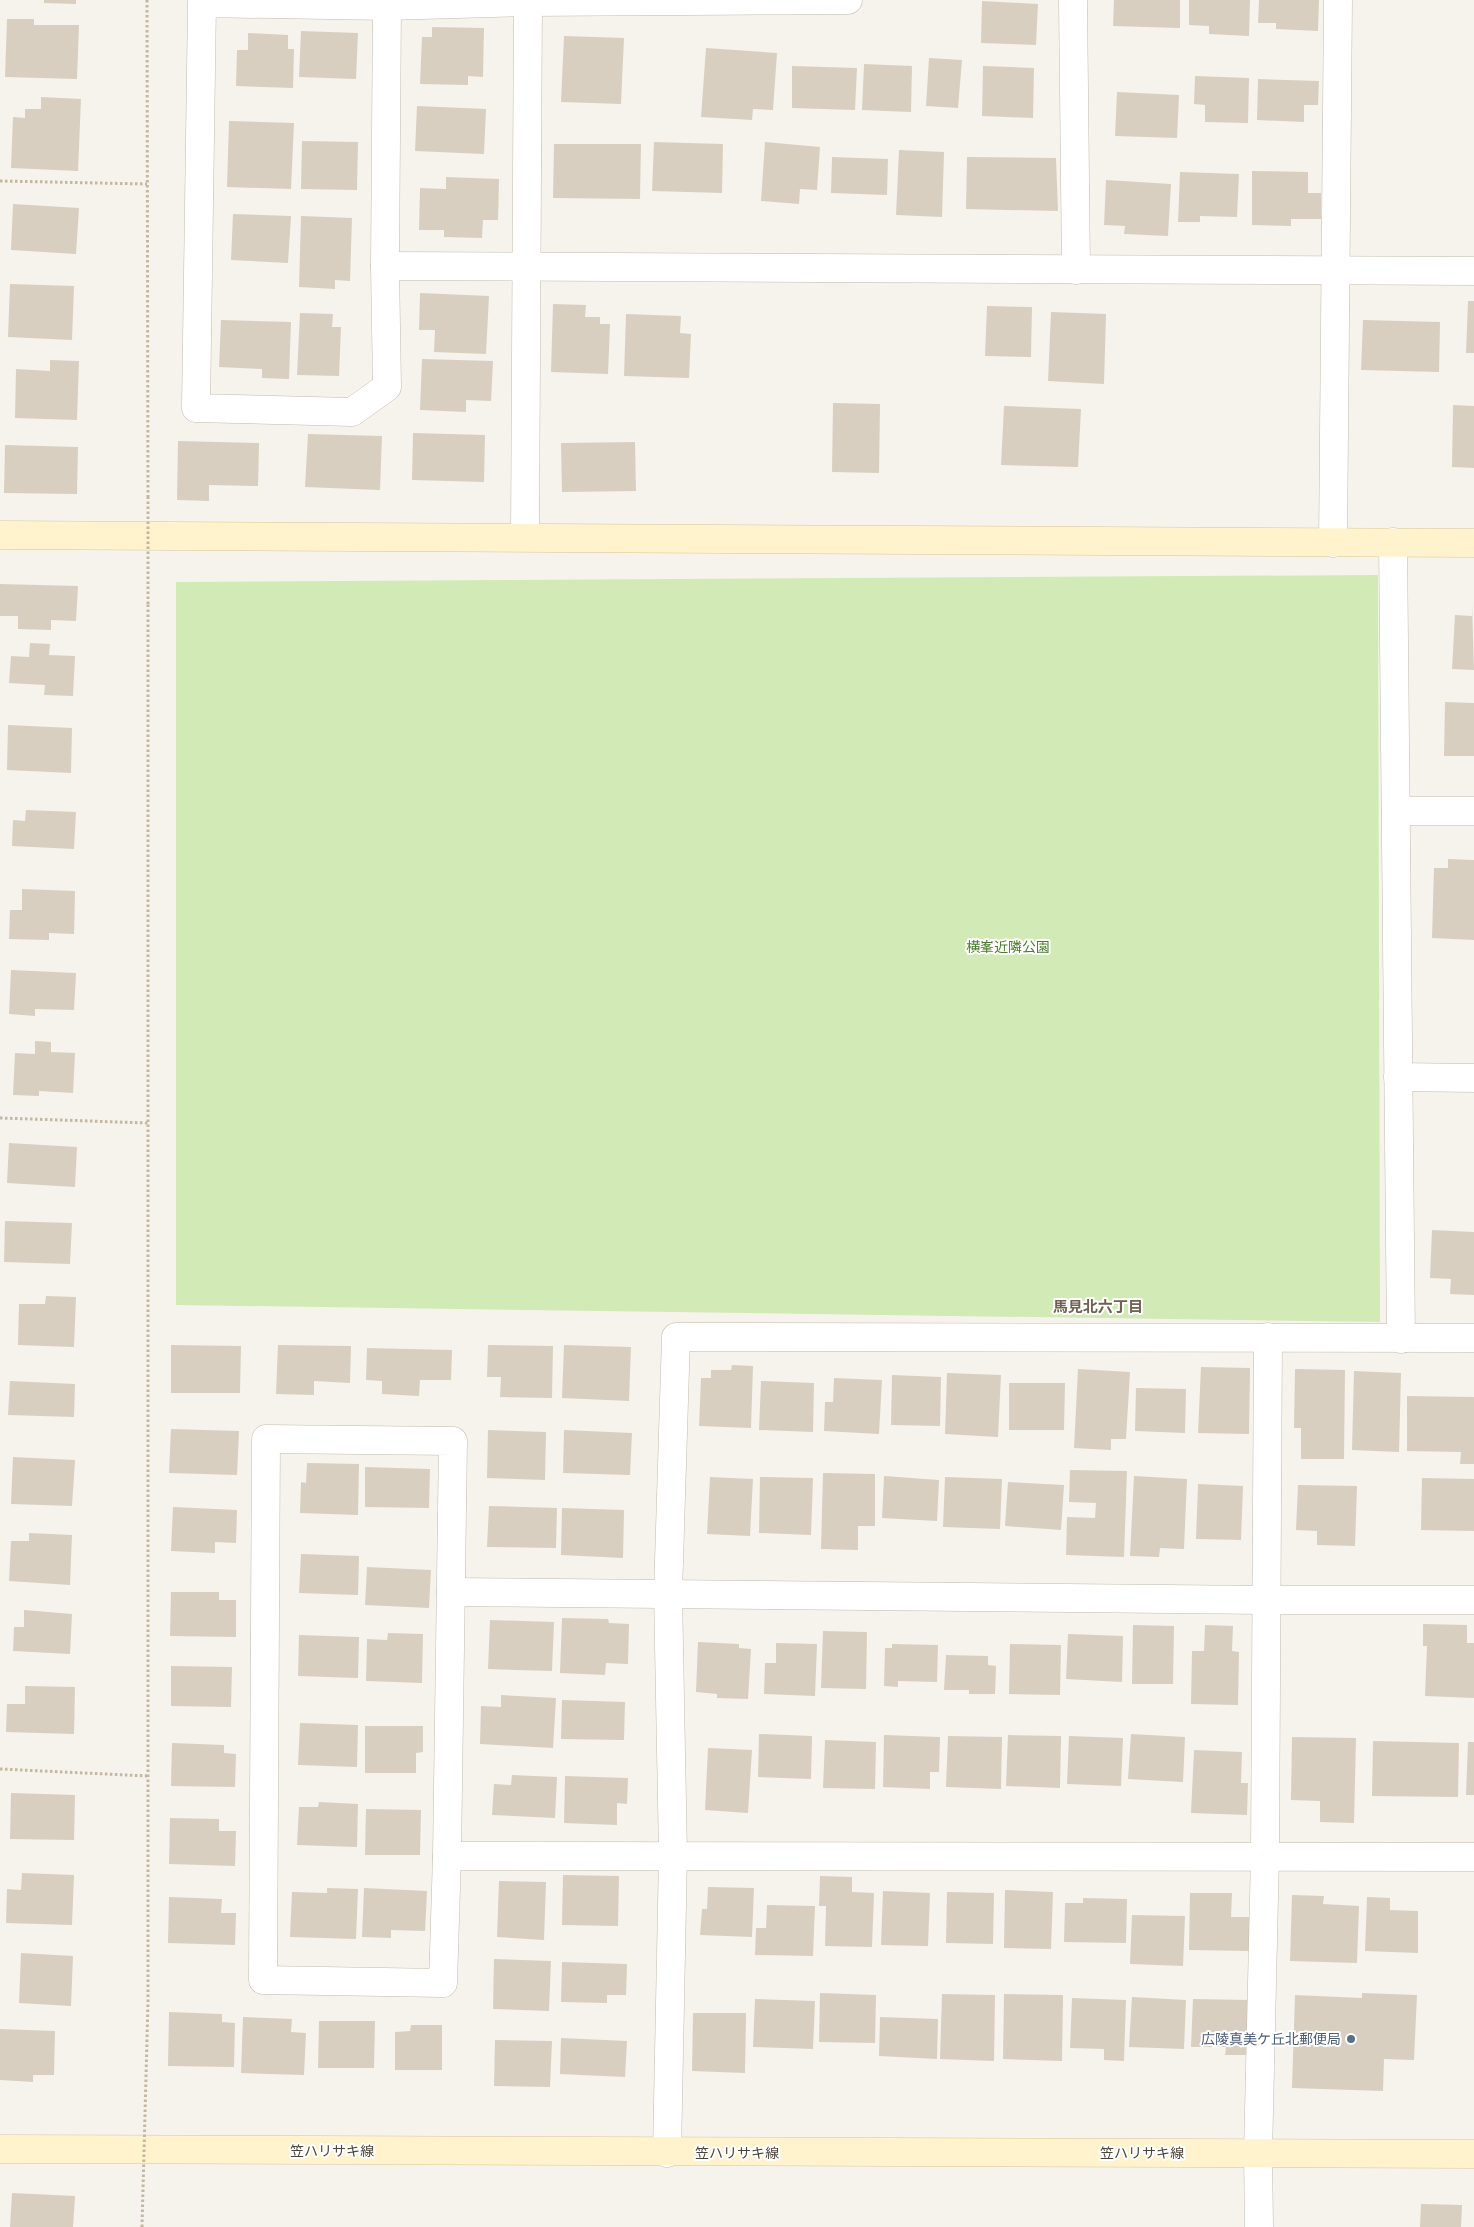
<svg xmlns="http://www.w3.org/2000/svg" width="1474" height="2227" viewBox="0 0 1474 2227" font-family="'PT Sans Narrow','Noto Sans JP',sans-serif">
<rect width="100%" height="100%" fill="#f6f3ec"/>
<polygon fill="#d2eab5" points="1378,575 1380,1322 176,1305 176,582"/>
<g fill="#d8cfc1">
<polygon points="44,0 76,0 76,4 44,3"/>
<polygon points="1114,0 1180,0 1180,28 1113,26"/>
<polygon points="1189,0 1250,0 1249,36 1209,34 1209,26 1189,25"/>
<polygon points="1259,0 1319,0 1318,31 1276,29 1276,23 1258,23"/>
<polygon points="982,1 1038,4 1036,45 981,43"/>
<polygon points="7,19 34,19 34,25 79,25 77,79 5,77"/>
<polygon points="432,27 484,28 483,77 468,76 468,85 420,84 422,37 432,37"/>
<polygon points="301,31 358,33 356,79 299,77"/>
<polygon points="248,33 288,35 288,49 294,49 293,88 236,86 237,50 248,50"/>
<polygon points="564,36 624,38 621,104 561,102"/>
<polygon points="706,48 777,53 773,110 753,109 752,120 701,117"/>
<polygon points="929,58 962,60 958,108 926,106"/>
<polygon points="864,64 912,66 911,112 862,110"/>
<polygon points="792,66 857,68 855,110 792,108"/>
<polygon points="983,66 1034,68 1033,118 982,116"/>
<polygon points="1195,76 1249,78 1248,123 1205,122 1205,105 1194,104"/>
<polygon points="1258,79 1319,81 1318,105 1304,105 1304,122 1257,120"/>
<polygon points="1117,92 1179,95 1177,138 1115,136"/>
<polygon points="41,97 81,99 78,171 11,168 13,117 25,118 25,109 41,109"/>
<polygon points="417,106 486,109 484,154 415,151"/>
<polygon points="229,121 294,123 291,189 227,187"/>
<polygon points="302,141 358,142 357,190 301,189"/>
<polygon points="654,142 723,144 722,193 652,191"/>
<polygon points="765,142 820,147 817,190 800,189 799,204 761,201"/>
<polygon points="554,144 641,144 640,199 553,198"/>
<polygon points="899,150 944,152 942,217 896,215"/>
<polygon points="832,157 888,159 887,195 831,193"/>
<polygon points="967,157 1056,158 1058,211 966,209"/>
<polygon points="1252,171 1308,172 1308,193 1321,193 1321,219 1291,219 1291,226 1252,225"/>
<polygon points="1180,172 1239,174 1237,217 1200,216 1200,222 1178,222"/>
<polygon points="446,177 499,179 498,220 483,220 482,238 444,237 444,230 419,230 420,188 446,189"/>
<polygon points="1106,180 1171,184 1168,236 1124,234 1125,226 1104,225"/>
<polygon points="13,204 79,208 76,254 11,250"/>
<polygon points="233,214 291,216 288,263 231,260"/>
<polygon points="301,216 352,218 350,281 335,280 335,289 299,287"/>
<polygon points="10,284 74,286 72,340 8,337"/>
<polygon points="420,293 489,296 486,354 434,352 435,330 419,330"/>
<polygon points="1468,301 1474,301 1474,353 1466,353"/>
<polygon points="553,304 586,305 585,317 600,317 600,324 610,324 608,374 551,372"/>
<polygon points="987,306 1032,307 1031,357 985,356"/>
<polygon points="1051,312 1106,314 1104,384 1048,381"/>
<polygon points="300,313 333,314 332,327 341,327 339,376 297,375"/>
<polygon points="626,314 681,316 680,333 691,334 689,378 624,376"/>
<polygon points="221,320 291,322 289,379 262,378 262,369 219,367"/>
<polygon points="1363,320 1440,322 1439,372 1361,370"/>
<polygon points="422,359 493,361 491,401 466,400 466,412 420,410"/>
<polygon points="50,360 79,361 77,420 15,418 16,369 50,371"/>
<polygon points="833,403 880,404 879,473 832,472"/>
<polygon points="1453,405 1474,406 1474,468 1452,467"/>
<polygon points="1004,406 1081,409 1078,467 1001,465"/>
<polygon points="413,433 485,435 484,482 412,480"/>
<polygon points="308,434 382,436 380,490 305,487"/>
<polygon points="178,441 259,443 258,486 209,485 209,501 177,500"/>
<polygon points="635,442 636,491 562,492 561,443"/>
<polygon points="5,445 78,447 77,494 4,493"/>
<polygon points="0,584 78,586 76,621 51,620 51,630 18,629 18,616 0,616"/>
<polygon points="1472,603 1474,670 1452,669 1455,615 1472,616"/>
<polygon points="30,643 50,644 49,655 75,656 73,696 44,695 45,685 9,683 11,656 29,657"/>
<polygon points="1445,702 1474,703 1474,756 1444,756"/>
<polygon points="8,725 72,728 71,773 7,770"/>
<polygon points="26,810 76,812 74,849 12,846 13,820 25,821"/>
<polygon points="1448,859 1474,860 1474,940 1432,938 1434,868 1448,868"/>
<polygon points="22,889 75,891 74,934 49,933 49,940 9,939 10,910 22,910"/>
<polygon points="11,970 76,973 74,1010 35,1009 35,1016 9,1014"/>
<polygon points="35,1041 51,1042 51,1052 75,1053 73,1093 39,1091 39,1096 13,1095 15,1053 35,1054"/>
<polygon points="9,1143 77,1147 75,1187 7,1183"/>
<polygon points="5,1221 72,1223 70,1264 4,1262"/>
<polygon points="1432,1230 1474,1232 1474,1295 1450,1294 1451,1279 1430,1278"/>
<polygon points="46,1296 76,1297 74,1347 18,1345 19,1304 45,1304"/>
<polygon points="171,1345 241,1346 240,1393 171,1393"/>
<polygon points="278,1345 351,1346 350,1383 314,1381 314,1395 276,1394"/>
<polygon points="488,1345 553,1346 552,1398 500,1397 501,1377 487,1377"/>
<polygon points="564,1345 631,1347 629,1401 562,1398"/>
<polygon points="367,1348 452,1350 451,1380 420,1380 419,1396 382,1394 382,1381 366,1380"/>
<polygon points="732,1365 753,1366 751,1428 699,1426 701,1378 711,1378 711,1370 731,1370"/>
<polygon points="1201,1367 1250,1368 1249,1434 1198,1433"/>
<polygon points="1078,1369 1130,1372 1126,1439 1111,1439 1111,1450 1074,1448"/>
<polygon points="1295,1369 1345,1370 1344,1459 1301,1459 1301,1428 1294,1428"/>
<polygon points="1354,1371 1401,1373 1399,1452 1352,1450"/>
<polygon points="947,1373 1001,1375 998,1437 945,1434"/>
<polygon points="892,1375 941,1377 940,1426 891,1425"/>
<polygon points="834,1378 882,1380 879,1434 824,1431 825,1402 833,1402"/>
<polygon points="10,1381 75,1384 74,1417 8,1415"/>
<polygon points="761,1381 814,1383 813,1432 759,1430"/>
<polygon points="1009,1383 1065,1383 1064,1430 1009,1430"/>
<polygon points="1136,1388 1186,1389 1185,1433 1135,1431"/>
<polygon points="1407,1396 1474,1397 1474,1464 1460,1464 1461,1452 1407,1451"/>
<polygon points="171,1429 239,1431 237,1475 169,1473"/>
<polygon points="488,1430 546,1432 545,1480 487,1478"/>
<polygon points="564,1430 632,1433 630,1475 563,1473"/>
<polygon points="13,1457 75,1460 72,1506 11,1504"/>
<polygon points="307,1463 359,1464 358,1515 300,1513 301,1482 306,1483"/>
<polygon points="365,1467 430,1469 429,1508 365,1507"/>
<polygon points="1070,1470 1127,1471 1124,1557 1066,1555 1067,1517 1095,1518 1096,1503 1069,1502"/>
<polygon points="823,1473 875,1474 875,1526 858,1526 858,1550 821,1549"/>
<polygon points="884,1476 939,1480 937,1521 882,1518"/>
<polygon points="1134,1476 1187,1479 1184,1549 1160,1548 1159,1557 1130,1556"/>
<polygon points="710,1477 753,1479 750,1536 707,1534"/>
<polygon points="760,1477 813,1478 811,1535 759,1533"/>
<polygon points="945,1477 1002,1479 1000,1529 943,1527"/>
<polygon points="1422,1478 1474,1479 1474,1531 1421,1530"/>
<polygon points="1008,1482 1064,1485 1061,1530 1005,1526"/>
<polygon points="1198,1484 1243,1486 1241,1540 1196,1539"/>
<polygon points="1298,1485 1357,1486 1355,1546 1317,1545 1317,1531 1296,1530"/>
<polygon points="489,1506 557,1508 556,1548 487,1547"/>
<polygon points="173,1507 237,1510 236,1543 215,1542 215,1553 171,1551"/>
<polygon points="562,1508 624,1510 623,1558 561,1555"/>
<polygon points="29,1533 72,1535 70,1585 9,1581 11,1541 29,1541"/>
<polygon points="301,1554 359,1556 358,1595 299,1593"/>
<polygon points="367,1567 431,1570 429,1608 365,1605"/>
<polygon points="171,1592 219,1592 219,1600 236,1600 236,1637 170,1636"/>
<polygon points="24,1610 72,1614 70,1654 13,1651 14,1627 24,1627"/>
<polygon points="562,1618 608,1619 609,1623 629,1624 628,1664 606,1663 605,1675 560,1673"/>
<polygon points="490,1620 554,1622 552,1671 488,1669"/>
<polygon points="1423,1624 1467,1625 1467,1643 1474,1643 1474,1698 1425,1696 1427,1646 1423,1646"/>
<polygon points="1133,1625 1174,1626 1173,1684 1132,1684"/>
<polygon points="1205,1625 1233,1626 1232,1651 1239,1652 1238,1705 1191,1704 1192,1651 1204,1651"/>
<polygon points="823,1631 867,1632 866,1689 821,1688"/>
<polygon points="388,1633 423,1634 422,1683 366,1681 367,1639 387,1640"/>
<polygon points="1068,1634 1123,1636 1122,1682 1066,1679"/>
<polygon points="299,1635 359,1637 358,1678 298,1676"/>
<polygon points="698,1642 739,1644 739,1648 751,1649 748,1699 717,1698 717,1694 696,1692"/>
<polygon points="776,1643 817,1644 815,1696 764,1694 765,1663 776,1663"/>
<polygon points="892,1644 938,1645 937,1682 898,1681 898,1687 884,1686 885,1648 892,1648"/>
<polygon points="1010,1644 1061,1645 1060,1695 1009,1694"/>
<polygon points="946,1655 988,1656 988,1665 996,1666 995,1694 969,1694 969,1690 944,1690"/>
<polygon points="171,1666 232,1667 231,1707 171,1706"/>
<polygon points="25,1686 75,1687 74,1734 6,1732 7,1704 25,1704"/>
<polygon points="501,1695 556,1698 553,1748 480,1744 481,1706 501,1707"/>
<polygon points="562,1700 625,1702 624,1740 561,1739"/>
<polygon points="300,1723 358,1725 357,1767 298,1765"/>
<polygon points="365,1726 423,1726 423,1752 416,1753 416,1773 365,1773"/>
<polygon points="759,1734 812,1736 811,1779 758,1777"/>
<polygon points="1131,1734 1185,1737 1183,1782 1128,1779"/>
<polygon points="884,1735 940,1737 939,1772 930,1772 930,1789 883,1787"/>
<polygon points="1008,1735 1061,1736 1060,1788 1006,1786"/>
<polygon points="948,1736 1002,1737 1001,1789 946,1787"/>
<polygon points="1069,1736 1123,1738 1121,1786 1067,1784"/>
<polygon points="1292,1737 1356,1738 1354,1823 1320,1822 1320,1801 1291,1800"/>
<polygon points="825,1740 876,1742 875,1789 823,1788"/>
<polygon points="1373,1741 1459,1743 1458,1797 1372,1796"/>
<polygon points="1468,1742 1474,1742 1474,1795 1466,1795"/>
<polygon points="172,1743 224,1745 224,1753 236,1754 235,1787 171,1786"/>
<polygon points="708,1748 752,1750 748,1813 705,1810"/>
<polygon points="1194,1750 1242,1752 1241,1783 1248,1783 1247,1815 1191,1813"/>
<polygon points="512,1775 557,1777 555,1818 492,1815 494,1784 511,1785"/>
<polygon points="565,1776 628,1778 627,1804 617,1803 617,1825 564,1823"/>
<polygon points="11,1793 75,1795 74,1840 10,1839"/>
<polygon points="319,1802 358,1804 357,1847 297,1845 299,1807 318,1807"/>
<polygon points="366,1809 421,1810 420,1855 365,1855"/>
<polygon points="170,1818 219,1819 219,1831 236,1831 235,1866 169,1864"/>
<polygon points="22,1873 74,1875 72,1925 6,1923 7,1889 21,1890"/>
<polygon points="563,1875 619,1876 618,1926 562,1925"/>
<polygon points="820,1876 852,1877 852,1892 874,1893 872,1947 825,1946 826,1906 819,1906"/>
<polygon points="499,1881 546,1882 544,1940 497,1937"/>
<polygon points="708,1887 754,1888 752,1937 700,1935 702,1909 707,1909"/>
<polygon points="327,1888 358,1889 356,1939 290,1937 292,1892 327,1893"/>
<polygon points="364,1888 427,1891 425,1931 391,1930 391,1938 362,1937"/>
<polygon points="1005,1890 1053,1892 1051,1949 1004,1948"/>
<polygon points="883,1891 930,1893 928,1946 881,1945"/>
<polygon points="947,1892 994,1893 993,1944 946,1943"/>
<polygon points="1190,1893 1232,1893 1231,1917 1250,1917 1250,1951 1189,1950"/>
<polygon points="1292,1895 1324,1896 1323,1904 1359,1906 1357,1963 1290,1961"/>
<polygon points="169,1897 222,1899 221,1913 236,1913 235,1945 168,1943"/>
<polygon points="1367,1897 1390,1898 1390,1910 1418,1911 1418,1953 1365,1951"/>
<polygon points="1083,1898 1127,1899 1126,1943 1064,1942 1065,1903 1083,1903"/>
<polygon points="767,1905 815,1906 813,1956 755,1955 756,1928 766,1928"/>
<polygon points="1132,1915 1185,1916 1183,1966 1130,1964"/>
<polygon points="21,1953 73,1956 71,2006 19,2003"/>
<polygon points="494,1959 551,1961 549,2011 493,2009"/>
<polygon points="562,1962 627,1964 626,1995 607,1995 607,2003 561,2002"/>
<polygon points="820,1993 876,1995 875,2043 819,2042"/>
<polygon points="1362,1993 1417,1995 1414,2060 1384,2059 1383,2091 1292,2088 1295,1995 1362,1998"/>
<polygon points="942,1994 995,1995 994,2061 940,2059"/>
<polygon points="1004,1994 1063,1995 1062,2061 1003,2059"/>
<polygon points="1132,1997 1186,2000 1184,2049 1129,2047"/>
<polygon points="1072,1998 1126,2000 1124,2061 1104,2060 1104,2049 1070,2048"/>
<polygon points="755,1999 815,2001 813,2049 753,2047"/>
<polygon points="1193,1999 1250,2000 1248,2055 1225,2055 1226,2047 1191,2047"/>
<polygon points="169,2012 222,2014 222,2022 235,2023 234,2067 168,2066"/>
<polygon points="693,2013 746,2013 745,2073 692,2071"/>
<polygon points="243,2017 292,2019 291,2032 306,2033 304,2075 241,2073"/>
<polygon points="880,2017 938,2019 937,2059 879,2056"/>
<polygon points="319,2021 375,2021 374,2068 318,2068"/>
<polygon points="411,2025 442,2025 442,2070 395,2070 395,2032 410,2031"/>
<polygon points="0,2029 55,2031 54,2075 33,2075 33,2082 0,2080"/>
<polygon points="561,2038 627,2041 625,2077 560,2074"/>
<polygon points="495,2040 552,2041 550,2087 494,2086"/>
<polygon points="12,2193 75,2196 73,2227 10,2227"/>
<polygon points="1421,2204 1462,2205 1461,2227 1420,2227"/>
</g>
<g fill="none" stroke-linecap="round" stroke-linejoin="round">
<g stroke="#c2bbae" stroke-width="29">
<g id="street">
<polyline points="848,0 528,2 387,6 202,3 196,408 352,412 387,387 385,266 1474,271"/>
<polyline points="1073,0 1076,270"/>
<polyline points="385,266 387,6"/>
<polyline points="525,537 528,0"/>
<polyline points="1393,542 1401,1339"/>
<polyline points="1333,543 1338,0"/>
<polyline points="1396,811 1474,811"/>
<polyline points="1398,1077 1474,1078"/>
<polygon points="266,1439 453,1441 447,1856 443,1983 263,1980"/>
<polyline points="451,1592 1267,1600 1474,1600"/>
<polyline points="447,1856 1474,1857"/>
<polyline points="667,2153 673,1855 668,1593 676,1337 1474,1338"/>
<polyline points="1259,2227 1258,2154 1265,1855 1268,1337"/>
</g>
</g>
<g stroke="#d6c79b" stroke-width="29">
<g id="secondary">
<polyline points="0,535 1474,543"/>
<polyline points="0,2149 1474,2154"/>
</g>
</g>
<g stroke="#c4b79f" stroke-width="3" stroke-dasharray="2.5 2.5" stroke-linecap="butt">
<polyline points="147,0 148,497"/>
<polyline points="0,181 147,184"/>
<polyline points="0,1118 148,1123"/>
<polyline points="0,1769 148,1776"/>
<polyline points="148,2002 148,604"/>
</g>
<use href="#street" stroke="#fff" stroke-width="28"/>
<use href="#secondary" stroke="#fff3cd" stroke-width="28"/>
<g stroke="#c4b79f" stroke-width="3" stroke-dasharray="2.5 2.5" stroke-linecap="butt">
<polyline points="148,604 148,497"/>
<polyline points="142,2227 148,2002"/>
</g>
</g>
<circle fill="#5c6f8a" stroke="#fff" stroke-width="2" cx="1351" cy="2039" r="5"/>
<g text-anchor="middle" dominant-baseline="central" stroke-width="4" stroke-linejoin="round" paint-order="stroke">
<g font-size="14" fill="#4a7f2a" stroke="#fff">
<text x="1008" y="947">横峯近隣公園</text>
</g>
<g font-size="14" fill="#4e5e75" stroke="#fff" text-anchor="end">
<text x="1341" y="2039">広陵真美ケ丘北郵便局</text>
</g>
<g font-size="14" fill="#4b4439" stroke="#fff">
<text x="332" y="2151">笠ハリサキ線</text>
<text x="737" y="2153">笠ハリサキ線</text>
<text x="1142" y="2153">笠ハリサキ線</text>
</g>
<g font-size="15" font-weight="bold" fill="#6e6250" stroke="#fff">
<text x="1098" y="1306">馬見北六丁目</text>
</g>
</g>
</svg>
